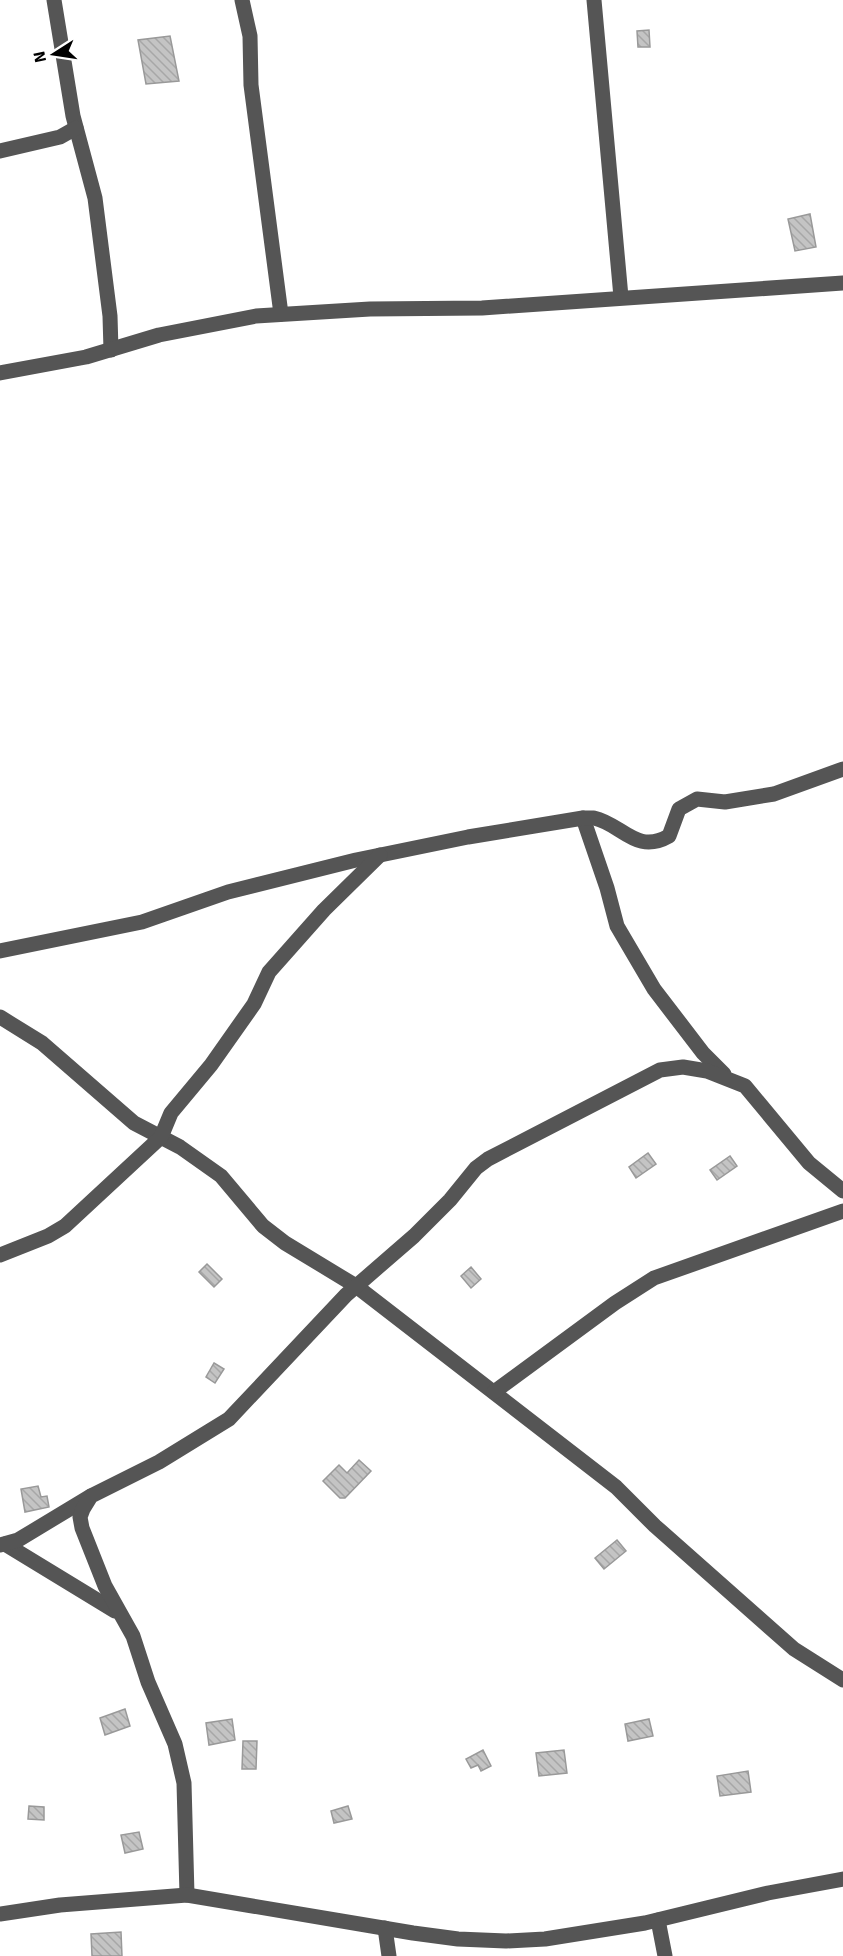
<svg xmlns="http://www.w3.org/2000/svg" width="843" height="1956" viewBox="0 0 843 1956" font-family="Signika,sans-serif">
<defs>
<pattern id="building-back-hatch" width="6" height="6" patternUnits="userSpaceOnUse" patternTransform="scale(1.5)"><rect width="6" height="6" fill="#c4c4c4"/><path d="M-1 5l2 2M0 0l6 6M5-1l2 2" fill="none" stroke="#a7a7a7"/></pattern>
</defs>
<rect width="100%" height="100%" fill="#fff"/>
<g fill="url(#building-back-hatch)" stroke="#999" stroke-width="1.5">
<polygon points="649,30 650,47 638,47 637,31"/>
<polygon points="170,36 179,81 146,84 138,40"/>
<polygon points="810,214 816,247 795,251 788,219"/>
<polygon points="648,1153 656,1164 636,1178 629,1167"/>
<polygon points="730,1156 737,1166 717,1180 710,1170"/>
<polygon points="207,1264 222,1279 214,1287 199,1272"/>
<polygon points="471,1267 481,1279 471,1288 461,1276"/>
<polygon points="214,1363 224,1369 215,1383 206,1377"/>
<polygon points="359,1460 371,1471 345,1498 340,1498 323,1481 339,1465 347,1473"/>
<polygon points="38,1486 41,1497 47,1496 49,1507 25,1512 21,1489"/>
<polygon points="617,1540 626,1551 604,1569 595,1558"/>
<polygon points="125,1709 130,1726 105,1735 100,1718"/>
<polygon points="232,1719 235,1740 209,1745 206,1723"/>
<polygon points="649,1719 653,1736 628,1741 625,1724"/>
<polygon points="243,1741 257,1741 256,1769 242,1769"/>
<polygon points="483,1750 491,1766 481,1771 478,1765 471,1768 466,1759"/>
<polygon points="564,1750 567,1773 539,1776 536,1753"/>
<polygon points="748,1771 751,1792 720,1796 717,1776"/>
<polygon points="29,1806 44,1807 44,1820 28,1819"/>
<polygon points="348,1806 352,1819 334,1823 331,1811"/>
<polygon points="139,1832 143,1849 125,1853 121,1835"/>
<polygon points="121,1932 122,1956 92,1956 91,1934"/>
</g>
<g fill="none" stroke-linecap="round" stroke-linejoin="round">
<g stroke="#555" stroke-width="15">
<polyline points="54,0 73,116 95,198 110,316 111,350"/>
<polyline points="242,0 250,36 251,85 281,314"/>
<polyline points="594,0 621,297"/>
<polyline points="0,151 60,137 76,128"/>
<polyline points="0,373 86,357 159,335 256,316 370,309 482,308 843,283"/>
<polyline points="583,818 607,888 617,926 654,989 703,1053 724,1074"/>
<path d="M0 951 142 922 228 892 356 860 468 837 583 818H594C622 824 636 855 669 836L679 809 697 799 725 802 774 794 843 769"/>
<polyline points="0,1017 42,1043 134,1123 180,1147 221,1176 263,1226 285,1243 356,1286 616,1487 655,1526 794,1649 843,1680"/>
<polyline points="0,1255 48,1236 65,1226 161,1137 171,1113 211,1065 254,1004 269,972 324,910 380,855"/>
<polyline points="494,1392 615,1303 654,1278 843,1211"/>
<polyline points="5,1544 115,1611"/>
<polyline points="0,1545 18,1540 91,1496"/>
<polyline points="187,1895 184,1783 175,1744 148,1682 133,1636 105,1586 82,1528 80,1517 83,1509 91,1496 159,1462 229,1419 346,1295 414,1236 450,1200 476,1168 488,1159 660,1070 683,1067 707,1071 745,1086 809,1163 843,1191"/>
<polyline points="0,1914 60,1905 187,1895 413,1933 458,1939 506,1941 545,1939 645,1923 768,1893 843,1879"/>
<polyline points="658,1920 665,1956"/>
<polyline points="385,1928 389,1956"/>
</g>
</g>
<g transform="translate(54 54) rotate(258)" stroke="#ffffff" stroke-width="4.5" paint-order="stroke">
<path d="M0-4.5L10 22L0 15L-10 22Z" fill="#000000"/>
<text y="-9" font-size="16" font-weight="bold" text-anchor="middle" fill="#000000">N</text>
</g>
</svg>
